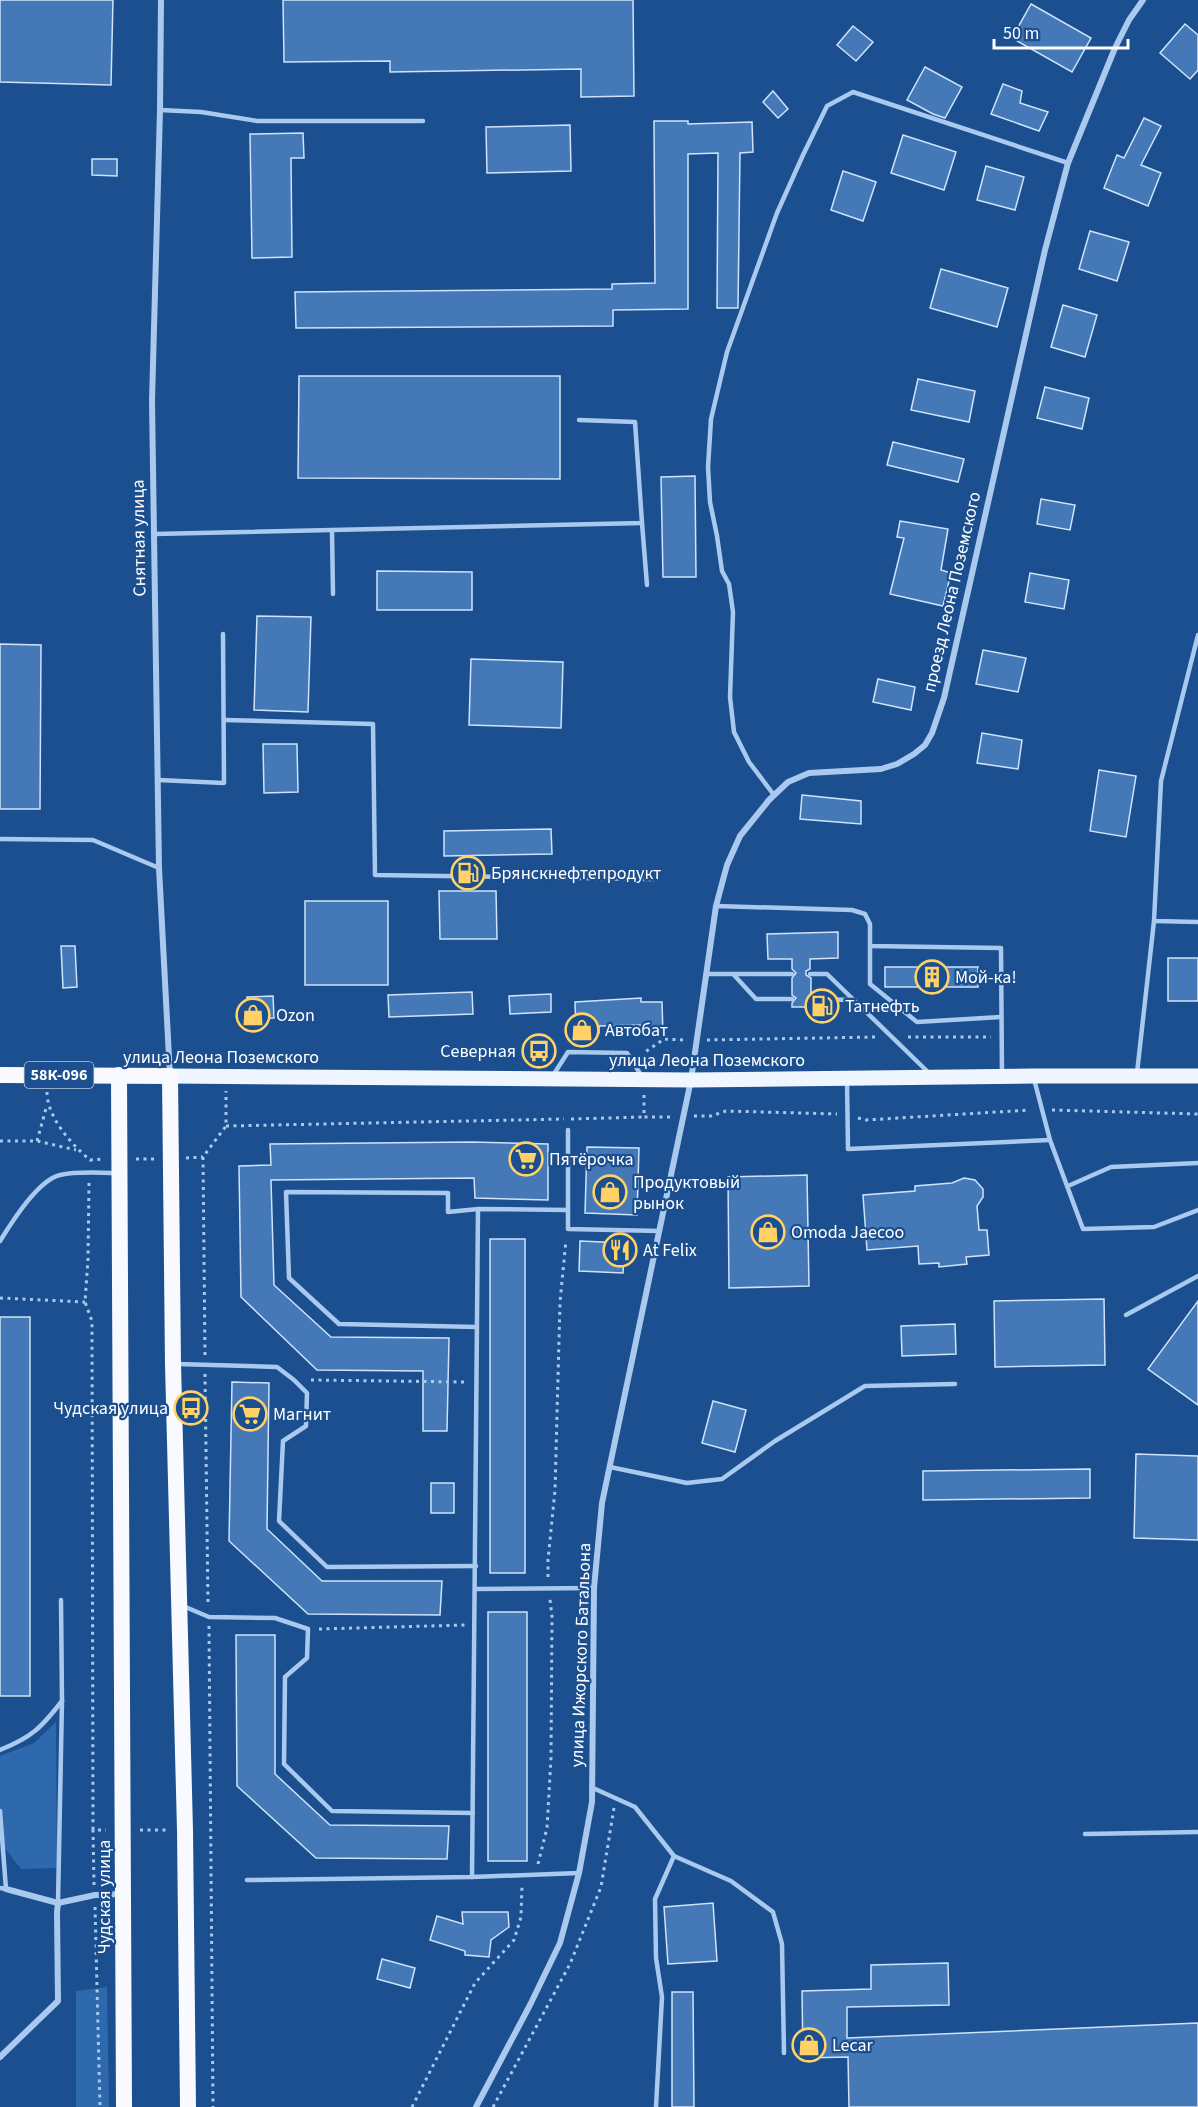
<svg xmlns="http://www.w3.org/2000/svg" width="1198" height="2107" viewBox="0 0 1198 2107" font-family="'Source Sans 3',sans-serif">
<rect width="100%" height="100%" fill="#1b4f8f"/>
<g fill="#2e69ad">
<polygon points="56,1722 57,1868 21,1869 0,1842 0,1756 34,1743"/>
<polygon points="107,1987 109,2107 76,2107 76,1991"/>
</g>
<g fill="#4478b7" stroke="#cfe3fa" stroke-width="1.5">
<polygon points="0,0 113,0 111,85 0,82"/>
<polygon points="283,0 633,0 634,96 581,97 581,69 390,72 390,61 284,62"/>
<polygon points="1031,4 1091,38 1072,72 1012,38"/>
<polygon points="1185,24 1198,35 1198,70 1190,79 1160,53"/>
<polygon points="853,26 873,42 856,61 837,45"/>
<polygon points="925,67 962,87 945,118 933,114 907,100"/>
<polygon points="1003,84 1022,91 1020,103 1048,112 1039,131 991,114"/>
<polygon points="773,91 788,109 778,118 763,102"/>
<polygon points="1144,118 1161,126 1141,165 1161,173 1148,206 1104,188 1117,155 1124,158"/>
<polygon points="654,121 688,121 688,124 752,122 753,152 740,153 738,308 717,308 718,153 688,154 688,309 613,310 613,326 296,328 295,292 612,289 612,284 655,283"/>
<polygon points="570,125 571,171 487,173 486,127"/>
<polygon points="303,133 304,158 291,158 292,257 252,258 250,134"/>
<polygon points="903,135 956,152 944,190 891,173"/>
<polygon points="92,159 117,159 117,176 92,175"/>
<polygon points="986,166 1024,177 1015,210 977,200"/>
<polygon points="843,171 876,182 863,221 831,210"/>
<polygon points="1090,231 1129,242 1117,281 1079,269"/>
<polygon points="941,269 1008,288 997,327 930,308"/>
<polygon points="1063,305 1097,315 1085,357 1051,347"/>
<polygon points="299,376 560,376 560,479 298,478"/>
<polygon points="918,379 975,391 969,422 911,410"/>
<polygon points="1045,387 1089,398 1082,429 1037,418"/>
<polygon points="893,442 964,459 958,482 887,465"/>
<polygon points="695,476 696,577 663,577 661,477"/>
<polygon points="1041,499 1075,505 1070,530 1037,524"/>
<polygon points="900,521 948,529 941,570 951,573 943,606 890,594 904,538 897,537"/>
<polygon points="377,571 472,572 472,610 377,610"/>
<polygon points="1030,573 1069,580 1064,609 1025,602"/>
<polygon points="257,616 311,617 308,712 254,710"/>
<polygon points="0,644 41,645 40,809 0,809"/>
<polygon points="983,650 1026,658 1018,692 976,684"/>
<polygon points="471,659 563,662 561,728 469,725"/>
<polygon points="878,679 915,687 911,710 873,702"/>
<polygon points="982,733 1022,740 1018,769 977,763"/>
<polygon points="263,744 297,744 298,792 264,793"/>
<polygon points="1099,770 1136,776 1126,837 1090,831"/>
<polygon points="802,795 861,801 861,824 800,819"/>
<polygon points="551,829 552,854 444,856 444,831"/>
<polygon points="439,891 496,891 497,939 440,939"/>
<rect x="305" y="901" width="83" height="84"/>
<polygon points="838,932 838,958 810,959 810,969 806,971 806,975 811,978 811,995 807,999 811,1003 811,1007 792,1007 792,1003 796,998 792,995 792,978 796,973 792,969 792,959 768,959 767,934"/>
<polygon points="61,946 75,946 77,987 63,988"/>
<rect x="1168" y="958" width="30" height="43"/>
<rect x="885" y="967" width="93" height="20"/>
<polygon points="472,992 473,1014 389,1017 388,995"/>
<polygon points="551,994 551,1012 510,1014 509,996"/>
<polygon points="273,996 274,1018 248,1019 247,997"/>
<polygon points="641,998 641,1002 662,1002 663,1034 643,1035 643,1025 599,1026 599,1033 576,1034 575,1002"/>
<polygon points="472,1142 548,1144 548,1200 475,1198 474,1178 271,1180 274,1285 331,1337 449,1338 447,1431 423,1431 423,1371 317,1370 241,1297 239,1166 271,1165 270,1144"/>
<polygon points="587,1147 639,1148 637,1215 585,1213"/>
<polygon points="807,1175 809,1286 729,1288 728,1177"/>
<polygon points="964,1178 975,1180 983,1189 983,1197 977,1206 979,1230 987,1230 989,1255 966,1257 967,1264 939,1267 939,1263 919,1264 918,1246 867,1250 863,1195 915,1191 915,1186 952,1183"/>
<rect x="490" y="1239" width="35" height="334"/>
<polygon points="580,1241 625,1243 623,1273 579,1271"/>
<polygon points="1104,1299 1105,1365 995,1367 994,1301"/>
<polygon points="1198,1301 1198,1405 1148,1369"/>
<rect x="0" y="1317" width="30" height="379"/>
<polygon points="955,1324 956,1354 902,1356 901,1326"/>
<polygon points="232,1382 269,1383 267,1529 322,1581 442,1581 440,1615 308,1614 229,1541"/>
<polygon points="713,1401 746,1410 735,1452 702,1443"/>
<polygon points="1136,1454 1198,1456 1198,1540 1134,1538"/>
<polygon points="1090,1469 1090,1498 923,1500 923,1471"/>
<rect x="431" y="1483" width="23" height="30"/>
<rect x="488" y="1612" width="39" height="249"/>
<polygon points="236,1635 275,1635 275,1774 330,1825 449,1826 447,1859 316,1858 237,1786"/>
<polygon points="713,1903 717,1961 668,1964 664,1907"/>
<polygon points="462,1912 508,1912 509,1927 491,1940 489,1957 465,1955 465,1951 430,1940 437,1916 463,1924"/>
<polygon points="382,1959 415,1968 410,1988 377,1979"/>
<polygon points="948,1963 949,2005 847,2007 847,2038 1198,2023 1198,2107 849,2107 848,2057 803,2058 802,1991 871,1989 871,1965"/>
<polygon points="672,1992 693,1992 694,2107 672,2107"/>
</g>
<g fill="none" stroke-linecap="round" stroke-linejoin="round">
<g stroke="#a9c9ee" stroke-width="3" stroke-dasharray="3 4.5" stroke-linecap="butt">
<polyline points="908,1037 991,1037"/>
<polyline points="707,1040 877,1037"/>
<polyline points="645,1058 645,1052 664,1039 685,1040"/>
<path d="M47 1092C47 1117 71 1144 90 1160L102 1159"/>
<polyline points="644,1095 644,1117 672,1117"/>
<polyline points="1052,1110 1198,1114"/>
<polyline points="694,1116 711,1116 726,1111 837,1114"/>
<polyline points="858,1118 866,1120 1030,1110"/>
<polyline points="571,1119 644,1117"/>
<polyline points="226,1126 564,1119"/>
<polyline points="0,1141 37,1141 76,1150"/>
<polyline points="37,1141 47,1105"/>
<polyline points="186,1158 203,1157"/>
<polyline points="136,1159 156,1159"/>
<polyline points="89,1183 88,1259 85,1302 92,1321 93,1830"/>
<polyline points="0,1298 85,1302"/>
<polyline points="205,1355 203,1157 226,1126 226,1091"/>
<polyline points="205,1374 208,1604"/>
<polyline points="311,1380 466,1382"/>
<polyline points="548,1577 548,1560 555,1490 560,1302 566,1240"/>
<polyline points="209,1626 213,2107"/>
<polyline points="319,1629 465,1625"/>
<polyline points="140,1830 169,1830"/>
<polyline points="538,1864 547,1828 551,1758 552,1617 550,1599"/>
<polyline points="94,1885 93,1830 106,1830"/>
<polyline points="95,1907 100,2107"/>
<polyline points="412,2107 475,1983 514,1940 521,1917 522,1885"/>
<polyline points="493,2107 570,1964 601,1887 614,1808"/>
</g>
<g stroke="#a9c9ee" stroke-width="4.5">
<polyline points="160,110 201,112 257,121 423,121"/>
<polyline points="642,523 647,585"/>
<polyline points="332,531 333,594"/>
<polyline points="154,534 642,523 635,422 579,420"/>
<polyline points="1198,635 1161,781 1154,921 1198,922"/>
<polyline points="224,720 373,724 375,875 654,879"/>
<polyline points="158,780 224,783 223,634"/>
<polyline points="774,795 749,762 734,732 730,697 733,612 729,584 722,571 717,536 710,502 708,467 711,419 727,352 777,213 803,155 827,106 853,92 1068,163"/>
<polyline points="0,839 93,840 159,868"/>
<polyline points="716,906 852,910 865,914 870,924 870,946 1001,948 1002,1074"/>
<polyline points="870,946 870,984 917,1022 1001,1017"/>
<polyline points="707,974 792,974"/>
<polyline points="810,974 827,974 929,1073"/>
<polyline points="734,975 756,999 792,999"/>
<polyline points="811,999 852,1000"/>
<polyline points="1137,1073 1154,921"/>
<polyline points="552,1077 568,1052 627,1053 641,1075"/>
<polyline points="1034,1079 1050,1140 1083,1229 1154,1227 1198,1210"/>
<polyline points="847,1080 848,1149 1050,1140"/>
<polyline points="568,1130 568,1229 660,1231"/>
<polyline points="1068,1186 1111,1167 1198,1163"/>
<path d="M0 1241C12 1222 38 1180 60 1175 78 1171 98 1173 117 1173"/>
<polyline points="1126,1315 1198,1276"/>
<polyline points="477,1327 339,1324 289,1278 286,1192 448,1193 448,1212 478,1209 568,1210"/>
<polyline points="177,1364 277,1367 294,1380 307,1393 306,1426 283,1441 279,1521 327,1567 476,1566"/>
<polyline points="610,1467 687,1483 722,1479 775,1441 865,1386 955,1384"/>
<polyline points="476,1589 594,1588"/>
<polyline points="183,1606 209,1617 275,1618 308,1629 307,1658 285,1677 284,1764 332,1811 473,1813"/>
<path d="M0 1750C32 1737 41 1728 62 1701"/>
<polyline points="593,1788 635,1807 674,1856 731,1881 773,1912 782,1944 784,2053"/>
<polyline points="0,1811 6,1889 0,1888"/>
<polyline points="1085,1834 1198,1832"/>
<polyline points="472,1877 478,1209"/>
<polyline points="247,1880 472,1877 579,1873"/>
<polyline points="58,1903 62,1701 61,1600"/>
<polyline points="656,2107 662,1997 656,1958 655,1899 674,1856"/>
</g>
<g stroke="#a9c9ee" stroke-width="6">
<polyline points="161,0 160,110 152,401 159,868 170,1076"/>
<polyline points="6,1889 58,1903 95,1895 123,1894"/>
<polyline points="0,2057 58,2001 57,1912 58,1903"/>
<polyline points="476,2107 530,2005 560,1943 579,1873 592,1802 594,1588 602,1503 691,1080 716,906 727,865 740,836 769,800 788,782 809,773 881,769 897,764 914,754 925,745 932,733 944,698 1045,250 1068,163 1115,48 1129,20 1143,0"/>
</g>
<polyline stroke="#f0f6ff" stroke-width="15" points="170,1076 691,1080 1034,1076 1198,1076"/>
<g stroke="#f8faff" stroke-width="16">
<polyline points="0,1075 170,1076 173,1364 185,1830 188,2107"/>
<polyline points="119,1075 124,2107"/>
</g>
</g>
<defs>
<g id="fuel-ring" transform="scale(1.725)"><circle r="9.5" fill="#1b4f8f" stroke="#ffd166" stroke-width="1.5"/><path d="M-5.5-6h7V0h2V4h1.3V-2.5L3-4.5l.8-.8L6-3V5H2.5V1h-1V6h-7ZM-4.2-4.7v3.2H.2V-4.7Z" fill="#ffd166"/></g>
<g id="building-ring" transform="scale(1.725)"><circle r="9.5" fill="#1b4f8f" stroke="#ffd166" stroke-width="1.5"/><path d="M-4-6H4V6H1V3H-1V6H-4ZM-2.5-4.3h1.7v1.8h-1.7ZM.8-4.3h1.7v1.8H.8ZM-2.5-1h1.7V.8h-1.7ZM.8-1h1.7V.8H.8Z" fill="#ffd166"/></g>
<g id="shop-ring" transform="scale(1.725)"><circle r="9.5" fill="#1b4f8f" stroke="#ffd166" stroke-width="1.5"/><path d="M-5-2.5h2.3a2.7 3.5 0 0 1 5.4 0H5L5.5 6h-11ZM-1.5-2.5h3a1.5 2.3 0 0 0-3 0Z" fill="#ffd166"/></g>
<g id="bus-ring" transform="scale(1.725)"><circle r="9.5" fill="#1b4f8f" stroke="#ffd166" stroke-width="1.5"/><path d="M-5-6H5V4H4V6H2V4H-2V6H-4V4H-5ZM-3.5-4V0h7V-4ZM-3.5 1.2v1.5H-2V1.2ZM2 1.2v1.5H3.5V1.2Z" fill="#ffd166"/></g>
<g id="supermarket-ring" transform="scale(1.725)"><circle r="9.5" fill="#1b4f8f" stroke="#ffd166" stroke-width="1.5"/><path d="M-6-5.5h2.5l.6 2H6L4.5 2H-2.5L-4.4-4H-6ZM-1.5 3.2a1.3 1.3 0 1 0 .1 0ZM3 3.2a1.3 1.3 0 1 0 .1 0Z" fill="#ffd166"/></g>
<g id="restaurant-ring" transform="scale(1.725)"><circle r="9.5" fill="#1b4f8f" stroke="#ffd166" stroke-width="1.5"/><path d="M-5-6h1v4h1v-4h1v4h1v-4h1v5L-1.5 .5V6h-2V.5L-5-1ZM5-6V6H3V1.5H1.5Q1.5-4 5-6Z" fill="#ffd166"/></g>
</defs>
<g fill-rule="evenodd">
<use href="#fuel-ring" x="468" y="873"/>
<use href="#building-ring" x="932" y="977"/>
<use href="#fuel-ring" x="822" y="1006"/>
<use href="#shop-ring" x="253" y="1015"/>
<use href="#shop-ring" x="582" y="1030"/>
<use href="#bus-ring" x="539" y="1051"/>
<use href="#supermarket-ring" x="526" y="1159"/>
<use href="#shop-ring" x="610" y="1192"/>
<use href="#shop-ring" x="768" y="1232"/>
<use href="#restaurant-ring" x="620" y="1250"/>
<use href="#bus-ring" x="191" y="1408"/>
<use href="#supermarket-ring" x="250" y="1414"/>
<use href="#shop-ring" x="809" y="2045"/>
</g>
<g text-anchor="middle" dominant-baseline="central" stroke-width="4.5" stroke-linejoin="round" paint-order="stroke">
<rect fill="#1b4f8f" stroke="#bbcadd" stroke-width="1.5" x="24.5" y="1062" width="69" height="26" rx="4.5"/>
<g font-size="16" font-weight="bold" fill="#fff">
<text x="59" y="1075">58К-096</text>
</g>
<g font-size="18" fill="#fff" stroke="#1b4f8f">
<text transform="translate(139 538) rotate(-91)">Снятная улица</text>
<text transform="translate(952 592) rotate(-77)">проезд Леона Поземского</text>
<text x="221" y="1057">улица Леона Поземского</text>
<text x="707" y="1060">улица Леона Поземского</text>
<text transform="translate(581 1655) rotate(-88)">улица Ижорского Батальона</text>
<text transform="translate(104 1897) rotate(-90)">Чудская улица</text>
</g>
<g font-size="18" fill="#fff" stroke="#1b4f8f" text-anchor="start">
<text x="491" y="873">Брянскнефтепродукт</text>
<text x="955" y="977">Мой-ка!</text>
<text x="845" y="1006">Татнефть</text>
<text x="276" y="1015">Ozon</text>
<text x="605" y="1030">Автобат</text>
<text x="516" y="1051" text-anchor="end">Северная</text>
<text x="549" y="1159">Пятёрочка</text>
<text x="633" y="1182">Продуктовый<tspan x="633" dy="21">рынок</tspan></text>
<text x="791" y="1232">Omoda Jaecoo</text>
<text x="643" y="1250">At Felix</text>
<text x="168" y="1408" text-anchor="end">Чудская улица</text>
<text x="273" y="1414">Магнит</text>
<text x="832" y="2045">Lecar</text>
</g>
</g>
<path d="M994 39v9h134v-9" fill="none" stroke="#ffffff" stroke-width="3"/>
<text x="1003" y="39" font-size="18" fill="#ffffff" stroke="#1b4f8f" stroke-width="4.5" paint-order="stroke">50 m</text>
</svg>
